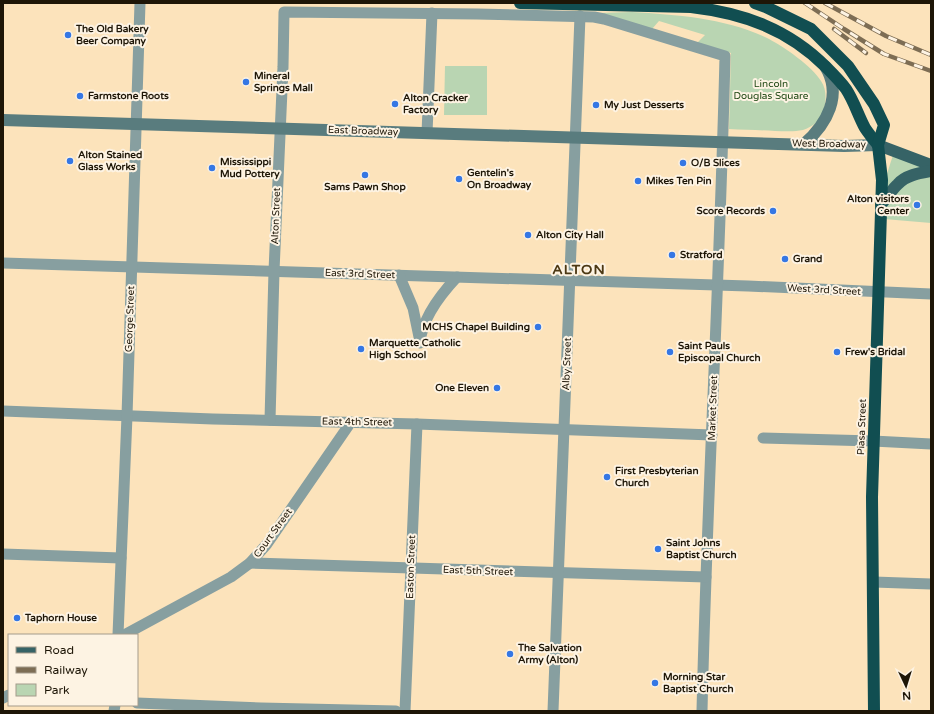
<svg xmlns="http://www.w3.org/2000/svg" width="934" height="714" viewBox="0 0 934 714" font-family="'Varela Round',sans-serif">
<rect width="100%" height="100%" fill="#fce3bb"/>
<g fill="#b9d5b2">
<path d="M632 12C678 15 727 18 769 39 784 47 812 66 821 81 827 90 826 100 824 110 822 120 812 127 803 130 794 132 784 131 775 131 760 130 745 130 729 129L731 53 697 43 705 35 659 21 652 29 600 13Z"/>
<polygon points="445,66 487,66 487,115 444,115"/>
<polygon points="893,155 931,169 931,223 884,219 886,177"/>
</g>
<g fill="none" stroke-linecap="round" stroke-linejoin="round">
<g stroke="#879fa0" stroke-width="11">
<polyline points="427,133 432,13"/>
<polyline points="3,263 748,286 931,294"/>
<polyline points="399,275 413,308 419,337"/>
<path d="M420 343C422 318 441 294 457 277"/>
<polyline points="3,411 213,419 417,424 712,435"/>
<path d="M270 420 274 271 283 67 284 12 477 14 594 17 604 19 725 56C720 275 707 493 702 711"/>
<polyline points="763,438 873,441 931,444"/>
<polyline points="3,554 121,558"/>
<polyline points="250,563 706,577"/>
<polyline points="874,582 931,584"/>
<polyline points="118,635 127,416 140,3"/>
<polyline points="124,635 231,577 250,563 267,544 351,422"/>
<polyline points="3,698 9,695"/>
<polyline points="137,703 261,708 396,711"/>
<polyline points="114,711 115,705"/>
<polyline points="405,711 417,424"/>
<polyline points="553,711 580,16"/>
</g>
<g stroke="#597c7e" stroke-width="12">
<polyline points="3,120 844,146 878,145"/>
<path d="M804 144C827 124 843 95 825 66"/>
</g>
<g stroke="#366366" stroke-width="12">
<polyline points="878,145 931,165"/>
<path d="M881 204C889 197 891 190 898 184 906 175 920 173 931 171"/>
</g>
<g stroke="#114e51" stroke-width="12">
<path d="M520 3 691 7C743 13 788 29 826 67 833 74 840 81 846 89 854 101 858 115 865 128 869 134 873 139 878 145"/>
<polyline points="755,3 766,7 811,29 848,66 874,104 884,125 878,145 882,180 872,497 874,711"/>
</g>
<g stroke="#7d6d54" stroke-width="4.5">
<g id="rail">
<polyline points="805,3 844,29 884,54 931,71"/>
<polyline points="825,3 886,36 931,55"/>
<polyline points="834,29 866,53"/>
</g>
</g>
<use href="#rail" stroke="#fdf3e3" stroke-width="3" stroke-dasharray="9" stroke-linecap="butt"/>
</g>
<g fill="#3577e4" stroke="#fdf3e3" stroke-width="1.5">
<circle cx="68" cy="35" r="4"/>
<circle cx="246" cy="82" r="4"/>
<circle cx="80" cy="96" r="4"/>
<circle cx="395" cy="104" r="4"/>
<circle cx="596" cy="105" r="4"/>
<circle cx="70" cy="161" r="4"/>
<circle cx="683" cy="163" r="4"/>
<circle cx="212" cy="168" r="4"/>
<circle cx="365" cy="175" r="4"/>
<circle cx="459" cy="179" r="4"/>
<circle cx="638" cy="181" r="4"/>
<circle cx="917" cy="205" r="4"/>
<circle cx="773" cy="211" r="4"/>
<circle cx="528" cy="235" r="4"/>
<circle cx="672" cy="255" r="4"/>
<circle cx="785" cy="259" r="4"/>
<circle cx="538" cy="327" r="4"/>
<circle cx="361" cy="349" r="4"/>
<circle cx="670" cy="352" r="4"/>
<circle cx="837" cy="352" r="4"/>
<circle cx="497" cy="388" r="4"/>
<circle cx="607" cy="477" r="4"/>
<circle cx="658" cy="549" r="4"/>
<circle cx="17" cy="618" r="4"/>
<circle cx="510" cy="654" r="4"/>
<circle cx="655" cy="683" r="4"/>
</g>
<g text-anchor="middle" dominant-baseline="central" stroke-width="4" stroke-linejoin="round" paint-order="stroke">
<g font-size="10" font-weight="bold" fill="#1e1607" stroke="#fdf3e3" text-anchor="start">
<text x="76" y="29">The Old Bakery<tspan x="76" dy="12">Beer Company</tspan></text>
<text x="254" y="76">Mineral<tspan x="254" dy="12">Springs Mall</tspan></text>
<text x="88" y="96">Farmstone Roots</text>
<text x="403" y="98">Alton Cracker<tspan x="403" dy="12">Factory</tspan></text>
<text x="604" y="105">My Just Desserts</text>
<text x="78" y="155">Alton Stained<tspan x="78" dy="12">Glass Works</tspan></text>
<text x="220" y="162">Mississippi<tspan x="220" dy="12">Mud Pottery</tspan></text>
<text x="691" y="163">O/B Slices</text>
<text x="467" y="173">Gentelin's<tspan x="467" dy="12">On Broadway</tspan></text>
<text x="646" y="181">Mikes Ten Pin</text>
<text x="365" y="187" text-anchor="middle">Sams Pawn Shop</text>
<text x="909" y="199" text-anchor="end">Alton visitors<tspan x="909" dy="12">Center</tspan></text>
<text x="765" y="211" text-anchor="end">Score Records</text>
<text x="536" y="235">Alton City Hall</text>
<text x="680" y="255">Stratford</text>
<text x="793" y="259">Grand</text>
<text x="530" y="327" text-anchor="end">MCHS Chapel Building</text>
<text x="369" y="343">Marquette Catholic<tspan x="369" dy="12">High School</tspan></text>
<text x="678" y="346">Saint Pauls<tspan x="678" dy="12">Episcopal Church</tspan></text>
<text x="845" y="352">Frew's Bridal</text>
<text x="489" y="388" text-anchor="end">One Eleven</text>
<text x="615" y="471">First Presbyterian<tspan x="615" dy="12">Church</tspan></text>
<text x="666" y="543">Saint Johns<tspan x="666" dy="12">Baptist Church</tspan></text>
<text x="25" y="618">Taphorn House</text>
<text x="518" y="648">The Salvation<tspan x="518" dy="12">Army (Alton)</tspan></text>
<text x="663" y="677">Morning Star<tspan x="663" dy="12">Baptist Church</tspan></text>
</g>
<g font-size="10" fill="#143f09" stroke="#fdf3e3">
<text x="771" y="84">Lincoln<tspan x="771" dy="12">Douglas Square</tspan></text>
</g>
<g font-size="10" fill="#1e1607" stroke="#fdf3e3">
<text transform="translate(363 131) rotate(2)">East Broadway</text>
<text transform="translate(829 144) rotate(1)">West Broadway</text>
<text transform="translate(276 216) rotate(-88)">Alton Street</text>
<text transform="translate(360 274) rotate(2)">East 3rd Street</text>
<text transform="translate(824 290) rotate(3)">West 3rd Street</text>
<text transform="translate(130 319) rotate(-88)">George Street</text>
<text transform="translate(567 364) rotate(-88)">Alby Street</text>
<text transform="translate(713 408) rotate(-88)">Market Street</text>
<text transform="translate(357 422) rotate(1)">East 4th Street</text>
<text transform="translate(862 427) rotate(-88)">Piasa Street</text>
<text transform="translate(273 533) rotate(-54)">Court Street</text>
<text transform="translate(411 567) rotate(-88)">Easton Street</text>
<text transform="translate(478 571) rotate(2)">East 5th Street</text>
</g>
<g font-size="14" font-weight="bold" letter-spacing="1" fill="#4c3813" stroke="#fdf3e3">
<text x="579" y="269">ALTON</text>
</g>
</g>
<rect width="934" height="714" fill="none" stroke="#1e1607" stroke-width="8"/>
<rect x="8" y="634" width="130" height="72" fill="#fdf3e3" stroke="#a49b8b"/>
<rect x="16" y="647" width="20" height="6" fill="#366366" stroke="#a49b8b"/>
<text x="44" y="654" font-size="12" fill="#1e1607">Road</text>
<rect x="16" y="667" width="20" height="6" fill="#7d6d54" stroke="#a49b8b"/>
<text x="44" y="674" font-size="12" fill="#1e1607">Railway</text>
<rect x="16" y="684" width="20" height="12" fill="#b9d5b2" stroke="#a49b8b"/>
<text x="44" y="694" font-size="12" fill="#1e1607">Park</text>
<g transform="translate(906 686) rotate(176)" stroke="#fdf3e3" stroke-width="3" paint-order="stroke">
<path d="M0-3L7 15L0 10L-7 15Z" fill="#1e1607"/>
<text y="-6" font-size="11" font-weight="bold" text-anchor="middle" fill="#1e1607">N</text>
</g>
</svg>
